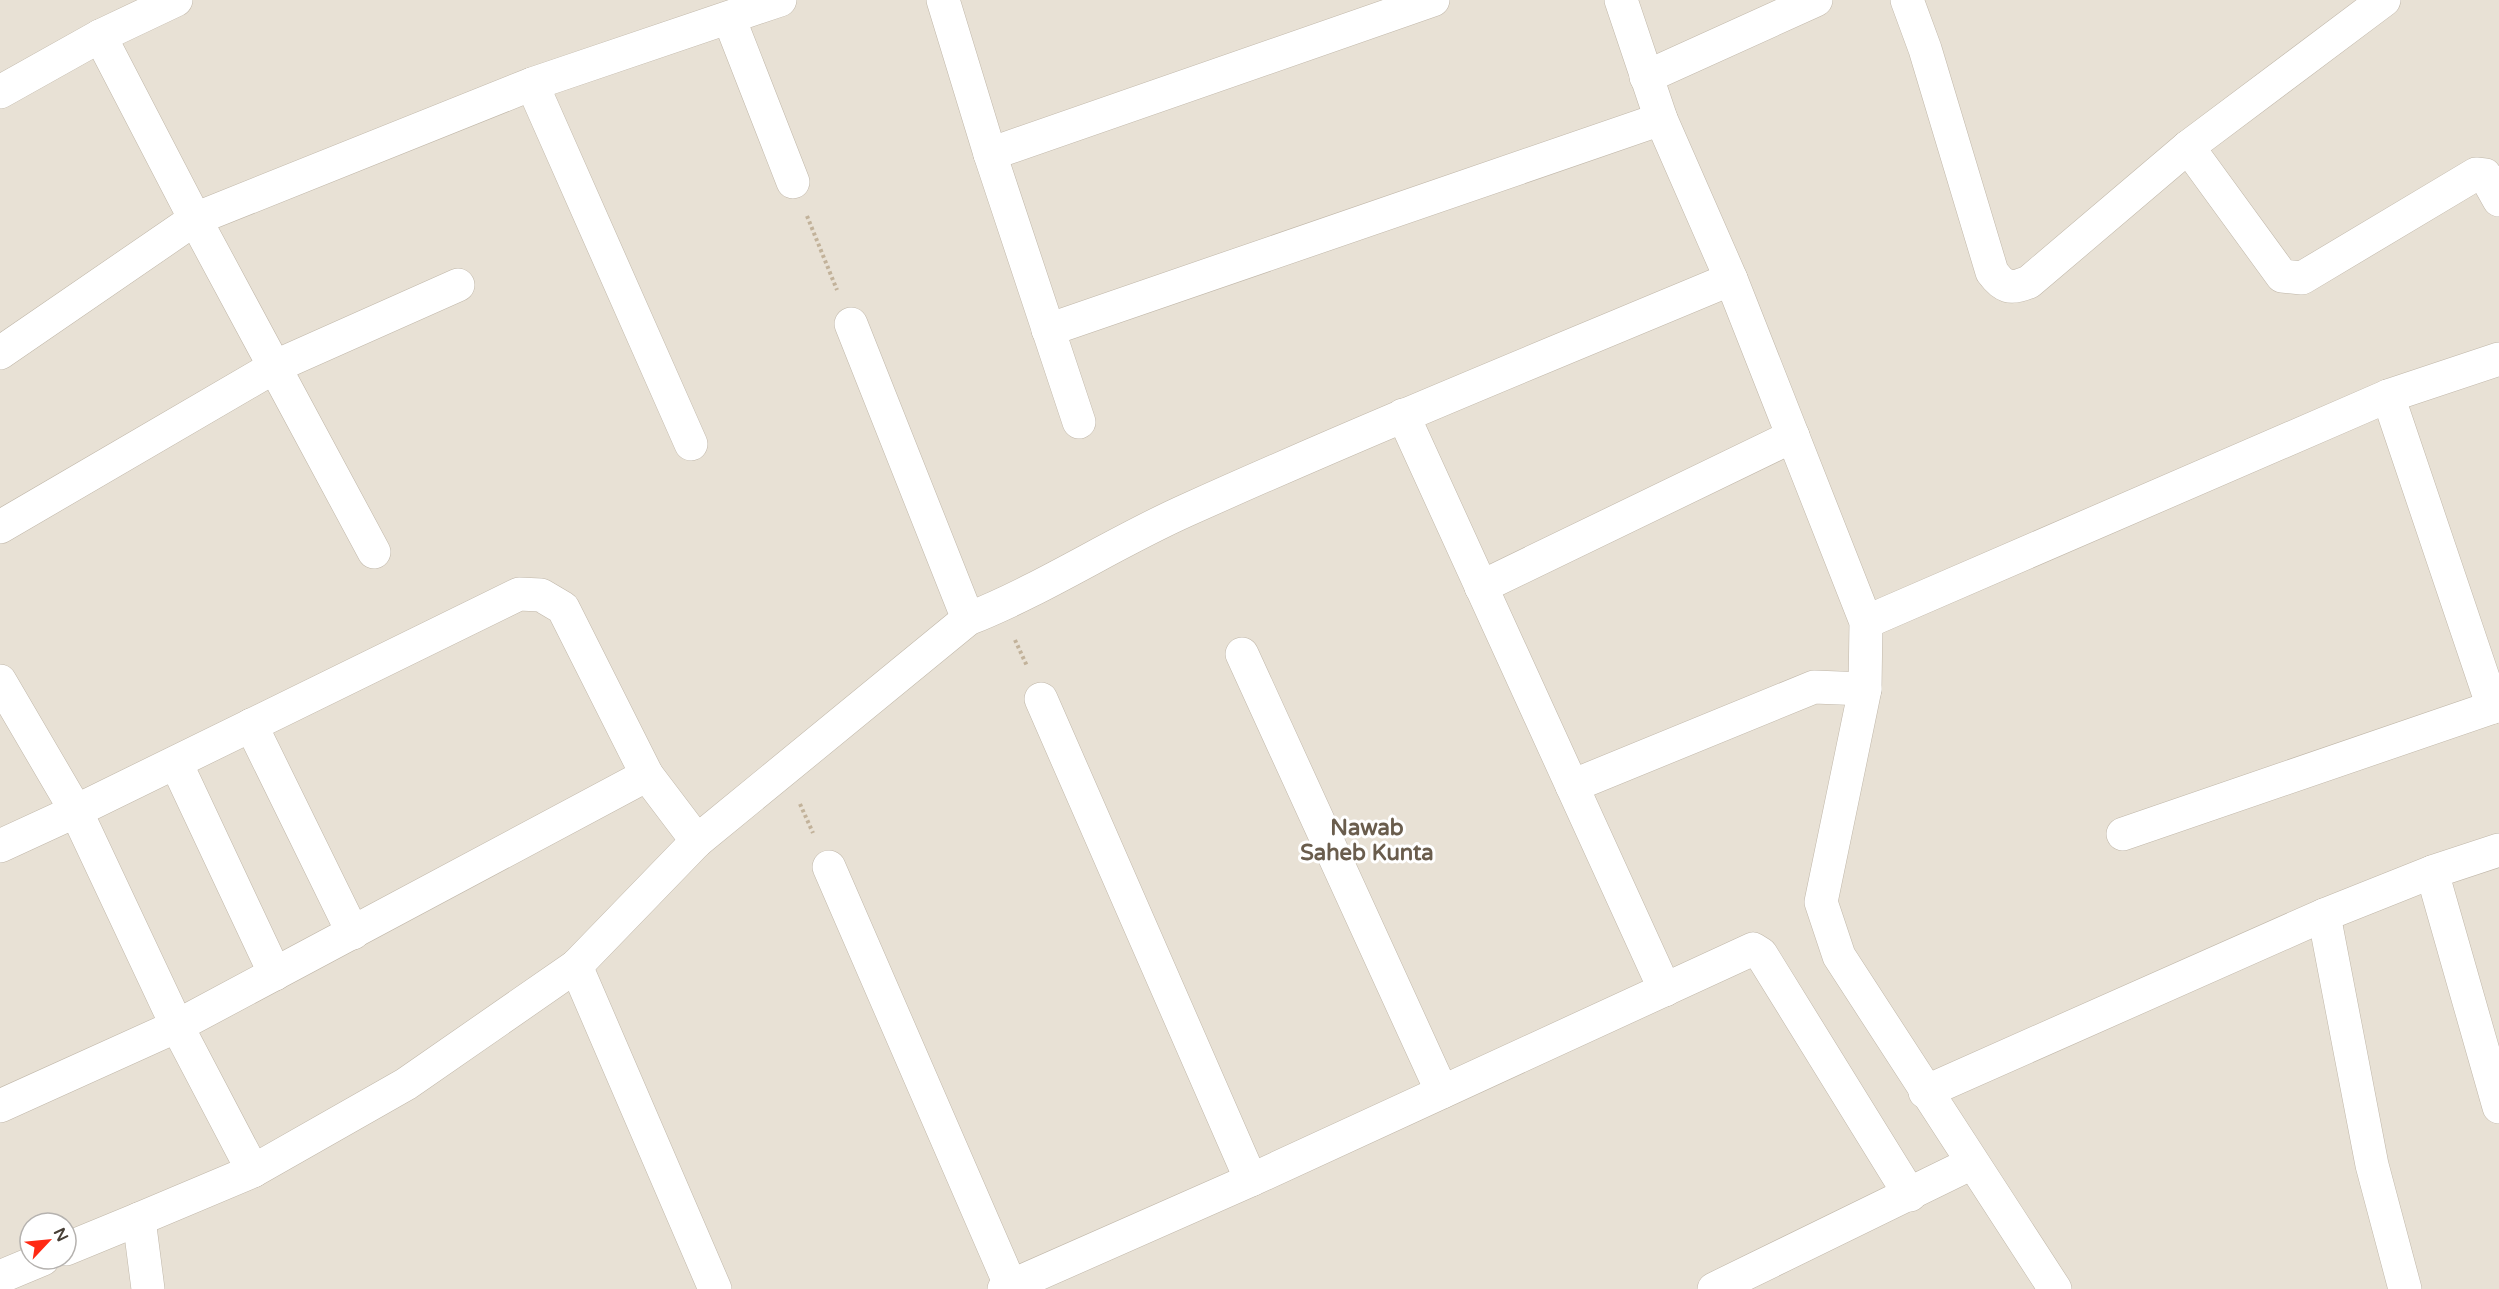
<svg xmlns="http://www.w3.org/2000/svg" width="2499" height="1289" viewBox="0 0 2499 1289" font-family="'Varela Round',sans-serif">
<rect width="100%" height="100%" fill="#f4efe7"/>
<path fill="#e8e1d5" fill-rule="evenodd" d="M0 0H2499V1289H0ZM30 1223H66V1259H30Z"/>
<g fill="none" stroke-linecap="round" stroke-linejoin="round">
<g stroke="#c0b7a9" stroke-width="34">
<g id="minor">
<polyline points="943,0 990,154 1079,422"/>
<path d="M1907 0 1925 49 1992 272C2003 287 2010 290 2029 282L2188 147 2384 0"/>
<polyline points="729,18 793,182"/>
<polyline points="100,36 195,219 374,552"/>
<polyline points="1646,77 1816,0"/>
<polyline points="532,84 691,444"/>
<polyline points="0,92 100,36 176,0"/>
<polyline points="2188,147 2282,276 2302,278 2476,174 2485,175 2499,200"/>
<polyline points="990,154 1433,0"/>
<polyline points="851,324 968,619"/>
<polyline points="1048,330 1661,119"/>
<polyline points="0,353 195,219 532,84 780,0"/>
<polyline points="2388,396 2493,707"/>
<polyline points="1403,415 1665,990"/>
<polyline points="0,527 276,366 458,285"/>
<polyline points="1481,587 1793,436"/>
<polyline points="1866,622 2388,396 2499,359"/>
<polyline points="1242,654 1442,1092"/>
<polyline points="0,681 76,811 177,1026 253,1171"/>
<polyline points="1041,699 1251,1180"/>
<polyline points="251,725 353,933"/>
<polyline points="176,763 275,974"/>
<polyline points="1572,786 1814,687 1865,689"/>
<polyline points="2123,834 2499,705"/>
<polyline points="0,846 76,811 519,594 541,595 563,608 647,775 697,841"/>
<polyline points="829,867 1012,1289"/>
<polyline points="2432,872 2499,1107"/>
<polyline points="2324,915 2372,1165 2405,1289"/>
<polyline points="576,966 715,1289"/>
<polyline points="1925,1092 2324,915 2432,872 2499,850"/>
<polyline points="0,1106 177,1026 647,775"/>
<polyline points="1004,1289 1251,1180 1753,949 1761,954 1910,1195"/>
<polyline points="1714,1289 1972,1163"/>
</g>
</g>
<g stroke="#c0b7a9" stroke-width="34">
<g id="tertiary">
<polyline points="1621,0 1661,119 1731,279 1866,622 1865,689 1821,902 1839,956 2055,1289"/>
<polyline points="66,1249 139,1219"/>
<polyline points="0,1277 43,1259"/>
<path d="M148 1289 139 1219 253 1171 406 1084 576 966 697 841 968 619C1044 589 1113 543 1187 510 1367 429 1549 355 1731 279"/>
</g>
</g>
<g stroke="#c2b29a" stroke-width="4" stroke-dasharray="3 3" stroke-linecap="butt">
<polyline points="807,216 837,290"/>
<polyline points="1015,640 1027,666"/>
<polyline points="800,804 813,833"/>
</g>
<use href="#minor" stroke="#fff" stroke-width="33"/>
<use href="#tertiary" stroke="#fff" stroke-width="33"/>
</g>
<g text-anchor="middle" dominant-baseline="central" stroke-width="6" stroke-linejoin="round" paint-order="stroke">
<g font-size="22" font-weight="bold" fill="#6a5d4d" stroke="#fff">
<text x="1367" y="828">Nawab<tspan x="1367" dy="25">Saheb Kunta</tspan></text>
</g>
</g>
<g transform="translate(48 1241) rotate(64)"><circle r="28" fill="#ffffff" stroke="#b5b2af" stroke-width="1.5"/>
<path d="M0-4.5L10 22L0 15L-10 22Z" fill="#ff2913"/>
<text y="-9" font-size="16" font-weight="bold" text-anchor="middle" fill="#473f36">N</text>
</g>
</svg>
